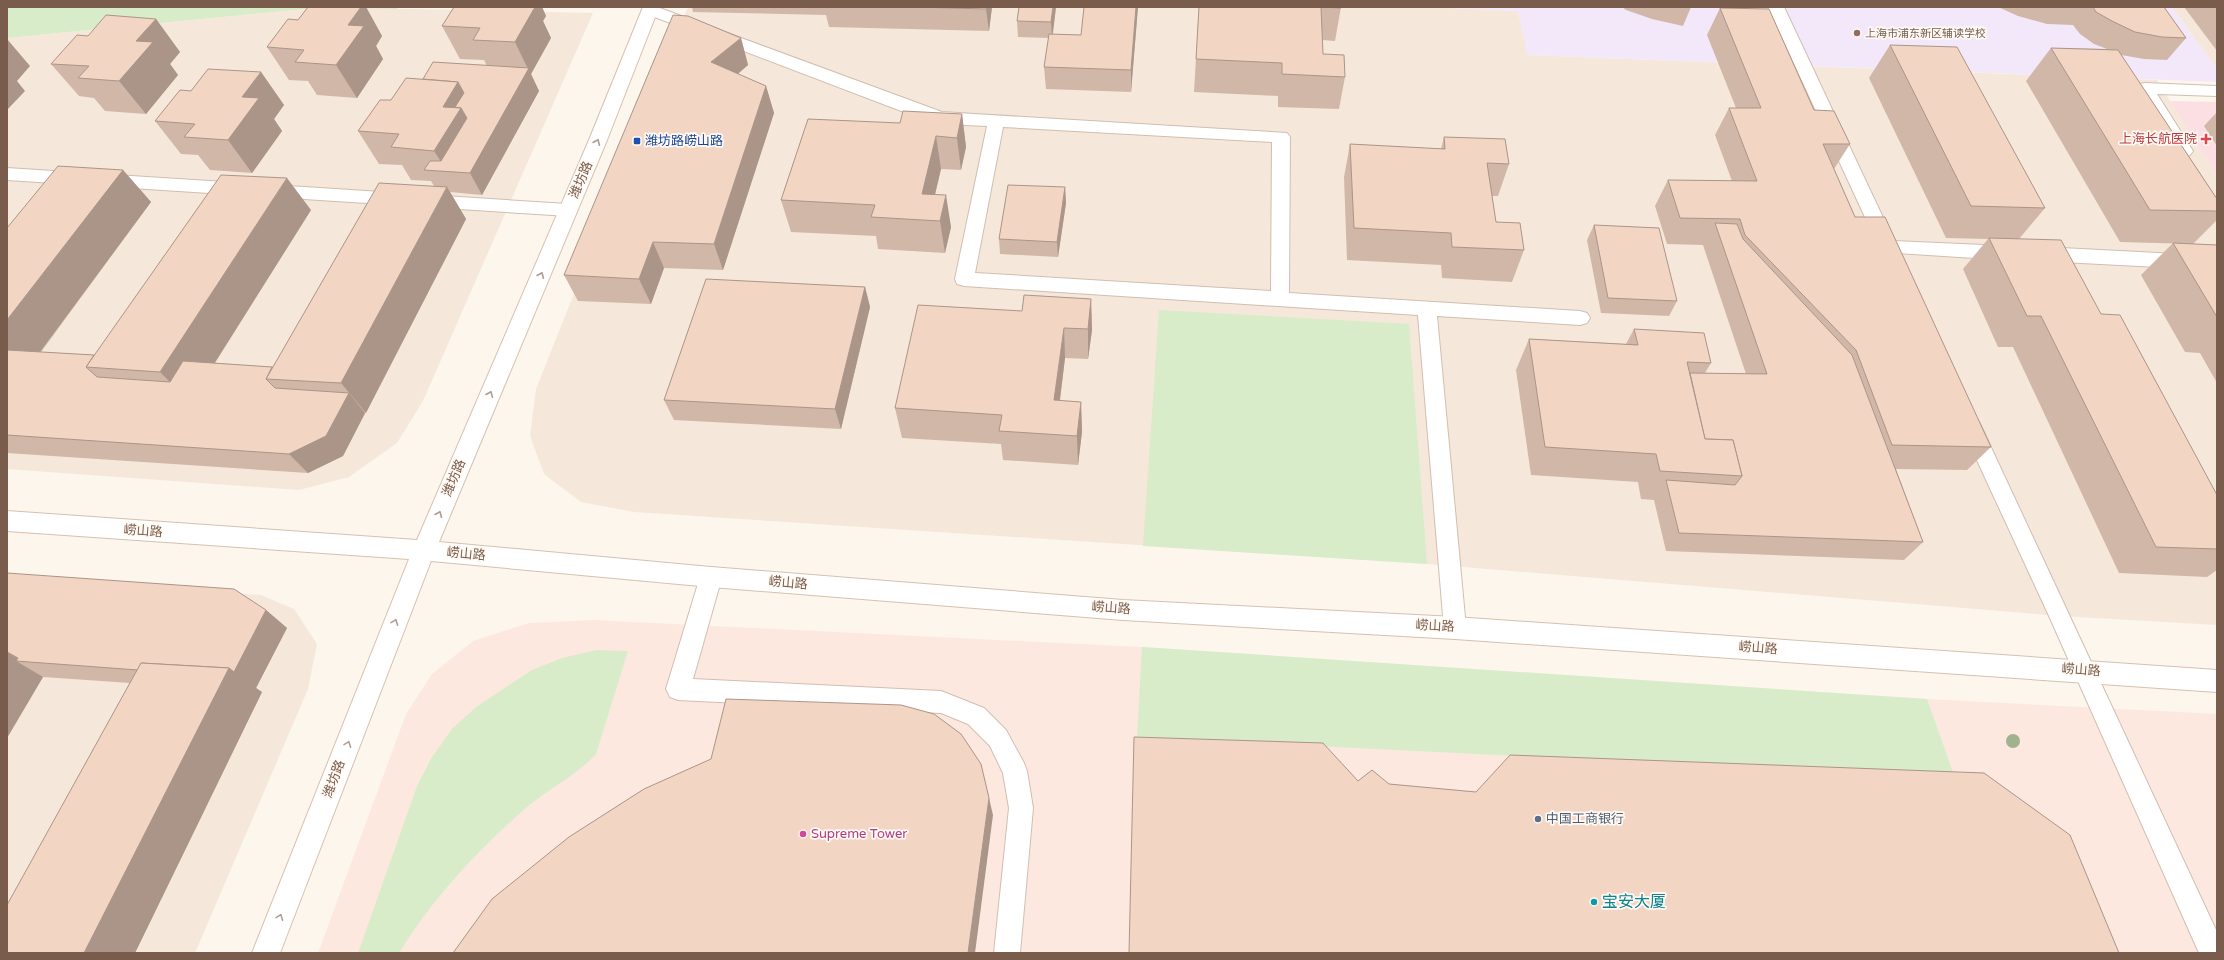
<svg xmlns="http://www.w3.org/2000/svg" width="2224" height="960" viewBox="0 0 2224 960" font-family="'Varela Round','Noto Sans SC',sans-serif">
<rect width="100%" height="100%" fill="#fdf6ec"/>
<g fill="#f5e8da">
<polygon points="326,7 593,13 423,401 397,443 349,477 299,490 7,469 7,38"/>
<polygon points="688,7 1428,7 1518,11 1528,55 2157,80 2217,175 2217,625 2060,616 1427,564 634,512 581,502 544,474 530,436 536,389"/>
<polygon points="2172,7 2217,7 2217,69"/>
<polygon points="7,577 261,595 294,609 317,644 308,689 195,953 7,953"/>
</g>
<polygon fill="#fde8e0" points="593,620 1142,647 1927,699 2217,714 2217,953 318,953 406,714 432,674 473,641 529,623"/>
<polygon fill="#f3e8fa" points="1428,7 2172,7 2217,69 2217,82 1527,55 1518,11"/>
<polygon fill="#fbdfe3" points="2170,101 2217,102 2217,175"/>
<g fill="#d8ecc9">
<polygon points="7,7 398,7 397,9 326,7 7,38"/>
<polygon points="1159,310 1409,324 1427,564 1143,546"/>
<polygon points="1142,647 1927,699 1955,778 1137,737"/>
<path d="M596 650 628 651 596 754C576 776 548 789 526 808 477 851 433 898 399 953H358L417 786 432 757 452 729 476 707 532 670 562 658Z"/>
</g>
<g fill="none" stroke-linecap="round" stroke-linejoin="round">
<g stroke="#d1beb0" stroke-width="2">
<g id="lane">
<path d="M644 7H657L942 112 1287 133 1290 137 1289 293 1580 311 1587 313 1590 318 1587 323 1580 325 1437 316 1466 628 1463 635 1455 638 1447 635 1444 628 1418 315 964 286 957 284 955 279 987 126 942 124 917 117 644 13 642 10ZM1003 127 1272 142 1271 291 975 273Z"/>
<polygon points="1768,7 1784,7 1894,241 2006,246 2013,248 2015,253 2013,258 2006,260 1881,252"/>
<polygon points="2145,83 2217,86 2217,96 2157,94 2193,151 2190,155 2184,157 2178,155 2137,88 2139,84"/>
<polygon points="7,168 568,204 574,206 577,210 574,214 568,216 7,180"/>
<polygon points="2042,247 2217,256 2217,270 2042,261 2035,259 2033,254 2035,249"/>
<polygon points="1972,420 1979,422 1982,428 2217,932 2217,953 2199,953 2049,616 1962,428 1965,422"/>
<polygon points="711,567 719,570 722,577 693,679 941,691 984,708 1006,730 1024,763 1027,771 1033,808 1020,953 994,953 1009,808 1003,773 990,746 968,724 941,713 678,700 670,697 666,689 700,577 703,570"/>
</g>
</g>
<g stroke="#d6c0b0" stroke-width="2">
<polygon id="secondary" points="643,7 659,7 607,140 439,542 711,567 1123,600 1455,617 2217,670 2217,692 1455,639 1123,620 711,587 431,561 280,953 252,953 409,559 7,531 7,511 417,540 589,140"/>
</g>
<use href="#lane" fill="#fff" fill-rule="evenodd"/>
<use href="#secondary" fill="#fff" fill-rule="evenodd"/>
</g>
<circle fill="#a0b28e" cx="2013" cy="741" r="7"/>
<g fill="#d1b7a8">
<polygon points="308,7 366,7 382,36 376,46 383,59 357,98 317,95 308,81 289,80 267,47 298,20"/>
<polygon points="454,7 542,7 546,16 543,21 551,38 531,74 539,91 482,195 450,192 466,219 343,456 308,473 7,453 7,228 123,170 151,202 41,352 94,355 311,210 215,363 272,367 434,186 431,181 411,180 402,165 379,164 358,131 391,100 423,79 487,66 484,60 460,59 442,26"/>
<polygon points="692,7 992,7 989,31 829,27 826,15 693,12"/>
<polygon points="1019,7 1056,7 1053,34 1081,35 1138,7 1131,92 1046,89 1044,67 1049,38 1018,37 1017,21"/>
<polygon points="1199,7 1341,7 1335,41 1322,40 1323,54 1345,77 1339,109 1278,107 1278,96 1194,92"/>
<polygon points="1622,7 1691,7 1683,26 1652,19 1626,10"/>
<polygon points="1998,7 2164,7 2186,38 2167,60 2144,59 2121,55 2217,199 2217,220 2193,244 2120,242 2026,81 2051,48 2107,49 2094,44 2080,34 2073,25 2047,24 2018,16"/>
<polygon points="2184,7 2217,7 2217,51"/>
<polygon points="1720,8 1814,110 1850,144 1834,169 1855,217 1991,447 1967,470 1896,469 1923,542 1904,560 1666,551 1654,500 1641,499 1638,482 1531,475 1516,370 1529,339 1626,344 1634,329 1711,363 1705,373 1746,374 1703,245 1667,244 1655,206 1668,180 1732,181 1715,135 1729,108 1736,108 1707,35"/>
<polygon points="156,19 180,52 170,64 178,75 146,114 105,111 94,98 79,96 51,64 88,36"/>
<polygon points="741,38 748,65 738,74 766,86 774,113 723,270 664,268 651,304 578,301 564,275"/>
<polygon points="1890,45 2045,208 2019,239 2101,314 2217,495 2217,570 2207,577 2119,573 2013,347 1998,347 1963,269 1988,239 1946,238 1869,78"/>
<polygon points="261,72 284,105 274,119 282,131 252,173 210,170 198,155 181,154 155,121 191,91"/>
<polygon points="2217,112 2217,146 2204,126"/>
<polygon points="962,114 966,147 961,170 941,169 935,194 951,227 945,253 878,249 876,236 791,232 781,200 900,123"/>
<polygon points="1444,137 1509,164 1498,196 1492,196 1496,222 1524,250 1512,282 1442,278 1441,265 1347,260 1344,177 1350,144 1441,149"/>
<polygon points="1065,187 1066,203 1058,257 1000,254 999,239"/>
<polygon points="1594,225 1677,301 1669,316 1601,313 1587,240"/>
<polygon points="2173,243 2217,245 2217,383 2200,353 2185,352 2141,275"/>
<polygon points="865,287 870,307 841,429 674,420 664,400"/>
<polygon points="1091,299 1092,330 1088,359 1065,358 1060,401 1081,402 1082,432 1078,465 1003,460 1001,444 902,438 895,408 1022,311"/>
<polygon points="7,573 266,610 287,628 256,688 262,692 135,953 7,953 130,683 43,677 7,738"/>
</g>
<g fill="#aa9588">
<polygon points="361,7 366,7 382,36 376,46 383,59 357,98 336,65 348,25"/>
<polygon points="520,7 542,7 546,16 543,21 551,38 531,74 539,91 482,195 470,173 528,69 515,42"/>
<polygon points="987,7 992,7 989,31 986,9"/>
<polygon points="1053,7 1056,7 1052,38 1051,22"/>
<polygon points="1136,7 1138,7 1131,92 1131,70"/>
<polygon points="156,19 180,52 170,64 178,75 146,114 119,81 136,41"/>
<polygon points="741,38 748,65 720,89 711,62"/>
<polygon points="7,39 30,66 17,81 25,91 7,110"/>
<polygon points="261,72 284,105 274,119 282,131 252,173 228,140 242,97"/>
<polygon points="458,82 476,115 447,171 434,151 443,107"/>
<polygon points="766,86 774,113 723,270 714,244"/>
<polygon points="962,114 966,147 961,170 957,138"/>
<polygon points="936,136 941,169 929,220 922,194"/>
<polygon points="123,170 151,202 11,391 7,388 7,320"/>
<polygon points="287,178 311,210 190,402 160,372"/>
<polygon points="447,187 466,219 366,413 341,383"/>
<polygon points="1065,187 1066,203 1058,257 1057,242"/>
<polygon points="946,195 951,227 945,253 940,221"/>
<polygon points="653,242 664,268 651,304 639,279"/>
<polygon points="865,287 870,307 841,429 835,409"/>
<polygon points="1091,299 1092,330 1088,359 1088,329"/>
<polygon points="1064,328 1065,358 1056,430 1054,400"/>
<polygon points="349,393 365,413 343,456 308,473 289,454"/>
<polygon points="1081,402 1082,432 1078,465 1077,436"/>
<polygon points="266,610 287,628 256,688 262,692 135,953 84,953 229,668"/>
<polygon points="7,652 23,662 16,661 43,677 7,738"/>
<polygon points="981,764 993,815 975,953 968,953"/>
</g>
<g fill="#f3d5c3" stroke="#aa9588">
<polygon points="308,7 361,7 348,25 364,26 336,65 295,62 304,50 267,47 288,19 298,20"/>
<polygon points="454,7 535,7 515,42 473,40 480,28 442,26"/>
<polygon points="917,7 987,7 986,9"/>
<polygon points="1019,7 1053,7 1051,22 1017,21"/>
<polygon points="1084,7 1136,7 1131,70 1044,67 1049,34 1081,35"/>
<polygon points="1199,7 1341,7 1341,8 1321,7 1323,54 1344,55 1345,77 1282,74 1282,63 1196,59"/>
<polygon points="2093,7 2164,7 2186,38 2162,37 2135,32 2112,21 2096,12"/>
<polygon points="1720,8 1769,9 1814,110 1834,111 1850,144 1823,144 1855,217 1885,217 1991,447 1892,445 1856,350 1745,235 1740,219 1680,218 1668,180 1757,181 1729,108 1761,108"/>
<polygon points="106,15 156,19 136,41 153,42 119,81 78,78 89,66 51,64 77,35 88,36"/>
<polygon points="673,15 688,16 741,38 711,62 766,86 714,244 653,242 639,279 564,275"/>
<polygon points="1890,45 1957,47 2045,208 1971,206"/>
<polygon points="2051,48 2118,50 2217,199 2217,211 2150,210"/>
<polygon points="433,62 529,68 470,173 424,170 430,161 441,161 467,118 461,108 455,107 464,93 458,82 423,79"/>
<polygon points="208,69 261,72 242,97 259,98 228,140 184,137 195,124 155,121 180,90 191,91"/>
<polygon points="406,78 458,82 443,107 461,108 434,151 391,147 399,134 358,131 380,100 391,100"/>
<polygon points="903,111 962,114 957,138 936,136 922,194 946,195 940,221 871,217 875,205 781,200 808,119 900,123"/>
<polygon points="1444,137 1505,139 1509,164 1487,163 1496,222 1520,223 1524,250 1452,247 1451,233 1354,228 1350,144 1445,149"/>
<polygon points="58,166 123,170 7,320 7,228"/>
<polygon points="221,175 287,178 160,372 86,367"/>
<polygon points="379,183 447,187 341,383 266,379"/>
<polygon points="1008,185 1065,187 1057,242 999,239"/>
<polygon points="1715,223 1737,224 1743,239 1852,355 1923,542 1679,533 1666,480 1735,485 1742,476 1733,440 1705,439 1690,373 1767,374"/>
<polygon points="1594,225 1659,228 1677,301 1608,298"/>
<polygon points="1989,238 2061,240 2101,314 2120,315 2217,495 2217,549 2156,547 2041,316 2027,316"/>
<polygon points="2173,243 2217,245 2217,317"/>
<polygon points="706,279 865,287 835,409 664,400"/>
<polygon points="1024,295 1091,299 1088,329 1064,328 1054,400 1081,402 1077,436 999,431 1002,415 895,408 918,305 1022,311"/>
<polygon points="1634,329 1704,333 1711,363 1687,362 1705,439 1733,440 1742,476 1660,471 1656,454 1545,447 1529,339 1638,345"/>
<polygon points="7,350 94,355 86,367 97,377 170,382 183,361 272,367 266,379 275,388 349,393 326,436 289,454 7,435"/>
<polygon points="7,573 234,589 266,610 234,672 229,668 141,663 138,670 16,661 18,658 7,652"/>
<polygon points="141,663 229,668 84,953 7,953 7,905"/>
<polygon points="726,699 901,705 934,714 961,734 981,764 989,798 968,953 453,953 492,899 569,837 644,789 711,759"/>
<polygon points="1134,737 1323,743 1358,781 1372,770 1389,784 1476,792 1510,755 1984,773 2070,835 2119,953 1129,953"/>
</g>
<defs><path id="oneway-chevron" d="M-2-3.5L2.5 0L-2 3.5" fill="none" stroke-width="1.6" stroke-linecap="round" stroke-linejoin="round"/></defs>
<g stroke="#af9d94">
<use href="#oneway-chevron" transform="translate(597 142) rotate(-67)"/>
<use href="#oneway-chevron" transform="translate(541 275) rotate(-67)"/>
<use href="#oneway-chevron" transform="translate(490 394) rotate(-67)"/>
<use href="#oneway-chevron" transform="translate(439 514) rotate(-67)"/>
<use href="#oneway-chevron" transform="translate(395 622) rotate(-69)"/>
<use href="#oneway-chevron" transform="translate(348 744) rotate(-69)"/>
<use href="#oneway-chevron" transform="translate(280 917) rotate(-69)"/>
</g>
<circle fill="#8d6e63" stroke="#fffaf3" stroke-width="1.5" cx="1857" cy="33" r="4"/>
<path fill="#e0444e" stroke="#fffaf3" stroke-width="1.5" d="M2204 133h4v4h4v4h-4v4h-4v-4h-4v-4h4z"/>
<rect fill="#1a4fb4" stroke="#fffaf3" stroke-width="1.5" x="633" y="137" width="8" height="8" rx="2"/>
<circle fill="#5c6f8a" stroke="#fffaf3" stroke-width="1.5" cx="1538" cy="819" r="4"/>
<circle fill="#d1479c" stroke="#fffaf3" stroke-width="1.5" cx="803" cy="834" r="4"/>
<circle fill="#0f9aa8" stroke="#fffaf3" stroke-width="1.5" cx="1594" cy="902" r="4"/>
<g text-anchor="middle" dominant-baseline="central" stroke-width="3.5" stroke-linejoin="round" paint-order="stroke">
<g font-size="11" fill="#785e54" stroke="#fffaf3" text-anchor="start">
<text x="1865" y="33">上海市浦东新区辅读学校</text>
</g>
<g font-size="13" fill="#be3a42" stroke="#fffaf3" text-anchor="end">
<text x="2197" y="139">上海长航医院</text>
</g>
<g font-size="13" fill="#164399" stroke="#fffaf3" text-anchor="start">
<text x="645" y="141">潍坊路崂山路</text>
</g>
<g font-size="13" fill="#7a5c4d" stroke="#fffaf3">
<text transform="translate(581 180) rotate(-67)">潍坊路</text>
<text transform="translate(454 478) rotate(-67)">潍坊路</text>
<text transform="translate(143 531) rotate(4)">崂山路</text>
<text transform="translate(466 554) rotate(5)">崂山路</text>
<text transform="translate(788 583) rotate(5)">崂山路</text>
<text transform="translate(1111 608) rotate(4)">崂山路</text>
<text transform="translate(1435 626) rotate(3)">崂山路</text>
<text transform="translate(1758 648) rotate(4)">崂山路</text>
<text transform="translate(2081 670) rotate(4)">崂山路</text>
<text transform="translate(334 779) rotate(-69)">潍坊路</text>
</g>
<g font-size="13" fill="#4e5e75" stroke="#fffaf3" text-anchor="start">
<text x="1546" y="819">中国工商银行</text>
</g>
<g font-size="13" fill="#b23c85" stroke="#fffaf3" text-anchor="start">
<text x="811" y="834">Supreme Tower</text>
</g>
<g font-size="16" fill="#0d838f" stroke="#fffaf3" text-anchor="start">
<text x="1602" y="902">宝安大厦</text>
</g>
</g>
<rect width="2224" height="960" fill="none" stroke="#7a5c4d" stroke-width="16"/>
</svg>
